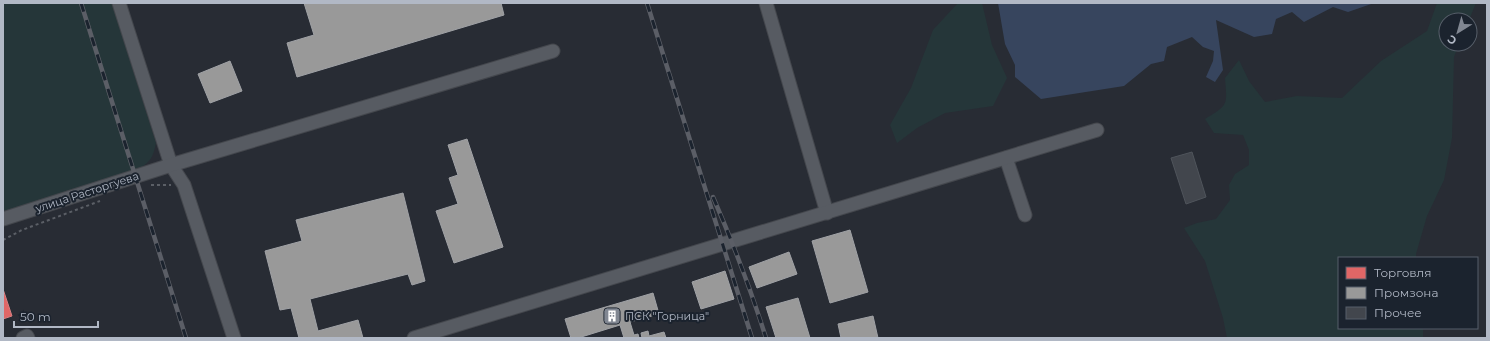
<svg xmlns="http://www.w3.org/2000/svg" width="1490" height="341" viewBox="0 0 1490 341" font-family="Montserrat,sans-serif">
<rect width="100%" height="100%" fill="#282c34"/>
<g fill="#253639">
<path d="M3 3H112L156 143C153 157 151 161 139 169L3 212Z"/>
<polygon points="958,3 982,3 992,45 1007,78 993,106 945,113 917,128 897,143 890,125 911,88 933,30"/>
<path d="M1437 3H1476L1469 20H1446V44H1459L1454 57 1452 138 1444 180 1427 216 1416 254V258H1339V328H1423V338H1227L1223 318 1205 261 1184 228 1197 223 1216 219 1230 200 1229 185 1235 174 1249 165V150L1243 135 1214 133 1205 119C1229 105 1227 105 1225 78L1239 60 1249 81 1265 102 1297 96 1342 98 1381 61 1427 31Z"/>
</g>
<polygon fill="#37455e" points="998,3 1374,3 1348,12 1333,7 1304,22 1292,12 1276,19 1272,34 1254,37 1216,20 1223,70 1215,82 1206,77 1213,61 1214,51 1203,47 1192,37 1167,47 1164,61 1151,64 1124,86 1041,99 1015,77 1015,65 1005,44"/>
<polygon fill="#e06666" stroke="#d27f82" points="3,289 12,316 3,319"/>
<g fill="#999" stroke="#a0a2a6">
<polygon points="304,3 501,3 504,15 297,77 287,43 314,35"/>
<polygon points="230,61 242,91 210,103 198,74"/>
<polygon points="467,139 503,247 454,263 436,211 458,204 449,178 458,175 448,145"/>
<polygon points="403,193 425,281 412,285 408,274 310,299 318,331 358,320 363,338 297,338 299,338 291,308 280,310 265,251 302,241 296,220"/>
<polygon points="850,230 868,292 830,303 812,241"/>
<polygon points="789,252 797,274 757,288 749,267"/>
<polygon points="725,271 734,299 701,309 692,282"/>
<polygon points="653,293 659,314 630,322 634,335 638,334 639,338 624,338 620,325 578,338 571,338 565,319"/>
<polygon points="798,298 810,338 776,338 766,307"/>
<polygon points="873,316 878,338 841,338 838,324"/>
<polygon points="648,331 649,336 664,332 666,338 642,338 641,333"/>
</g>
<polygon fill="#42464d" stroke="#4f545b" points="1192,152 1206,197 1186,204 1171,158"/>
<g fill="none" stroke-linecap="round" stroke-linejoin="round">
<g stroke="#44474d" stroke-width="15">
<g id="minor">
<polyline points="119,3 171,165 184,185 234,338"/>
<polyline points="766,3 827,213"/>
<polyline points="1006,158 1025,215"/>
<polyline points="3,219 171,165 553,51"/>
<polyline points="23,338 27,336 28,338"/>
<polyline points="414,338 1097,130"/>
</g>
</g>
<g stroke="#5b5f66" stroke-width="2" stroke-dasharray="3 3" stroke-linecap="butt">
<polyline points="151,185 171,185"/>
<polyline points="3,240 22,230 100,201"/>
</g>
<use href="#minor" stroke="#575b62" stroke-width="13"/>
<g stroke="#5b5e66" stroke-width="4.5">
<g id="rail">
<polyline points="81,3 186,338"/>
<polyline points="647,3 752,338"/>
<path d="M713 197C733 243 751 290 766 338"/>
</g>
</g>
<use href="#rail" stroke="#1b232e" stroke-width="3" stroke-dasharray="9" stroke-linecap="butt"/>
</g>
<defs>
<g id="building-square" transform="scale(0.9)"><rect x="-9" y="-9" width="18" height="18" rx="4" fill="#818792" stroke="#1b232e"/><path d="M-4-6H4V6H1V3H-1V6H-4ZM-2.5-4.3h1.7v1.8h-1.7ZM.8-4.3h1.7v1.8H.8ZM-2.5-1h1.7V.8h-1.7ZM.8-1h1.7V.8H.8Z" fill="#fff"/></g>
</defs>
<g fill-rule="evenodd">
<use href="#building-square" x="612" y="316"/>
</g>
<g text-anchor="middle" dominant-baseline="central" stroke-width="4" stroke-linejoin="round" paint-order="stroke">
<g font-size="11" fill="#b1b8c5" stroke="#1b232e">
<text transform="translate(87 192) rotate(-18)">улица Расторгуева</text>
</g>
<g font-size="11" fill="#b1b8c5" stroke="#1b232e" text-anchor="start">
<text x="625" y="316">ПСК "Горница"</text>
</g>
</g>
<rect width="1490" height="341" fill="none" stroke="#b1b8c5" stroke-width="8"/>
<rect x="1338" y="257" width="140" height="72" fill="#1b232e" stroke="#575f6a"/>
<rect x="1346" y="267" width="20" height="12" fill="#e06666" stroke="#575f6a"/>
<text x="1374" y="277" font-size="12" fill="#b1b8c5">Торговля</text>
<rect x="1346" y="287" width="20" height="12" fill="#999999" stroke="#575f6a"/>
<text x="1374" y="297" font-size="12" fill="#b1b8c5">Промзона</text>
<rect x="1346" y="307" width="20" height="12" fill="#42464d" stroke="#575f6a"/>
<text x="1374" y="317" font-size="12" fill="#b1b8c5">Прочее</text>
<g transform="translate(1458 32) rotate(217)"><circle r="19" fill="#1b232e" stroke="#575f6a"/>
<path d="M0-3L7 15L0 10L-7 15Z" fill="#818792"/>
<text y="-6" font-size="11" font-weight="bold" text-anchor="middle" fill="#b1b8c5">С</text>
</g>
<path d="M14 321v6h84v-6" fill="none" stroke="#b1b8c5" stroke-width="2"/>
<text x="20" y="321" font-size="12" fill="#b1b8c5" stroke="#1b232e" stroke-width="3" paint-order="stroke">50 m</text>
</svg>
